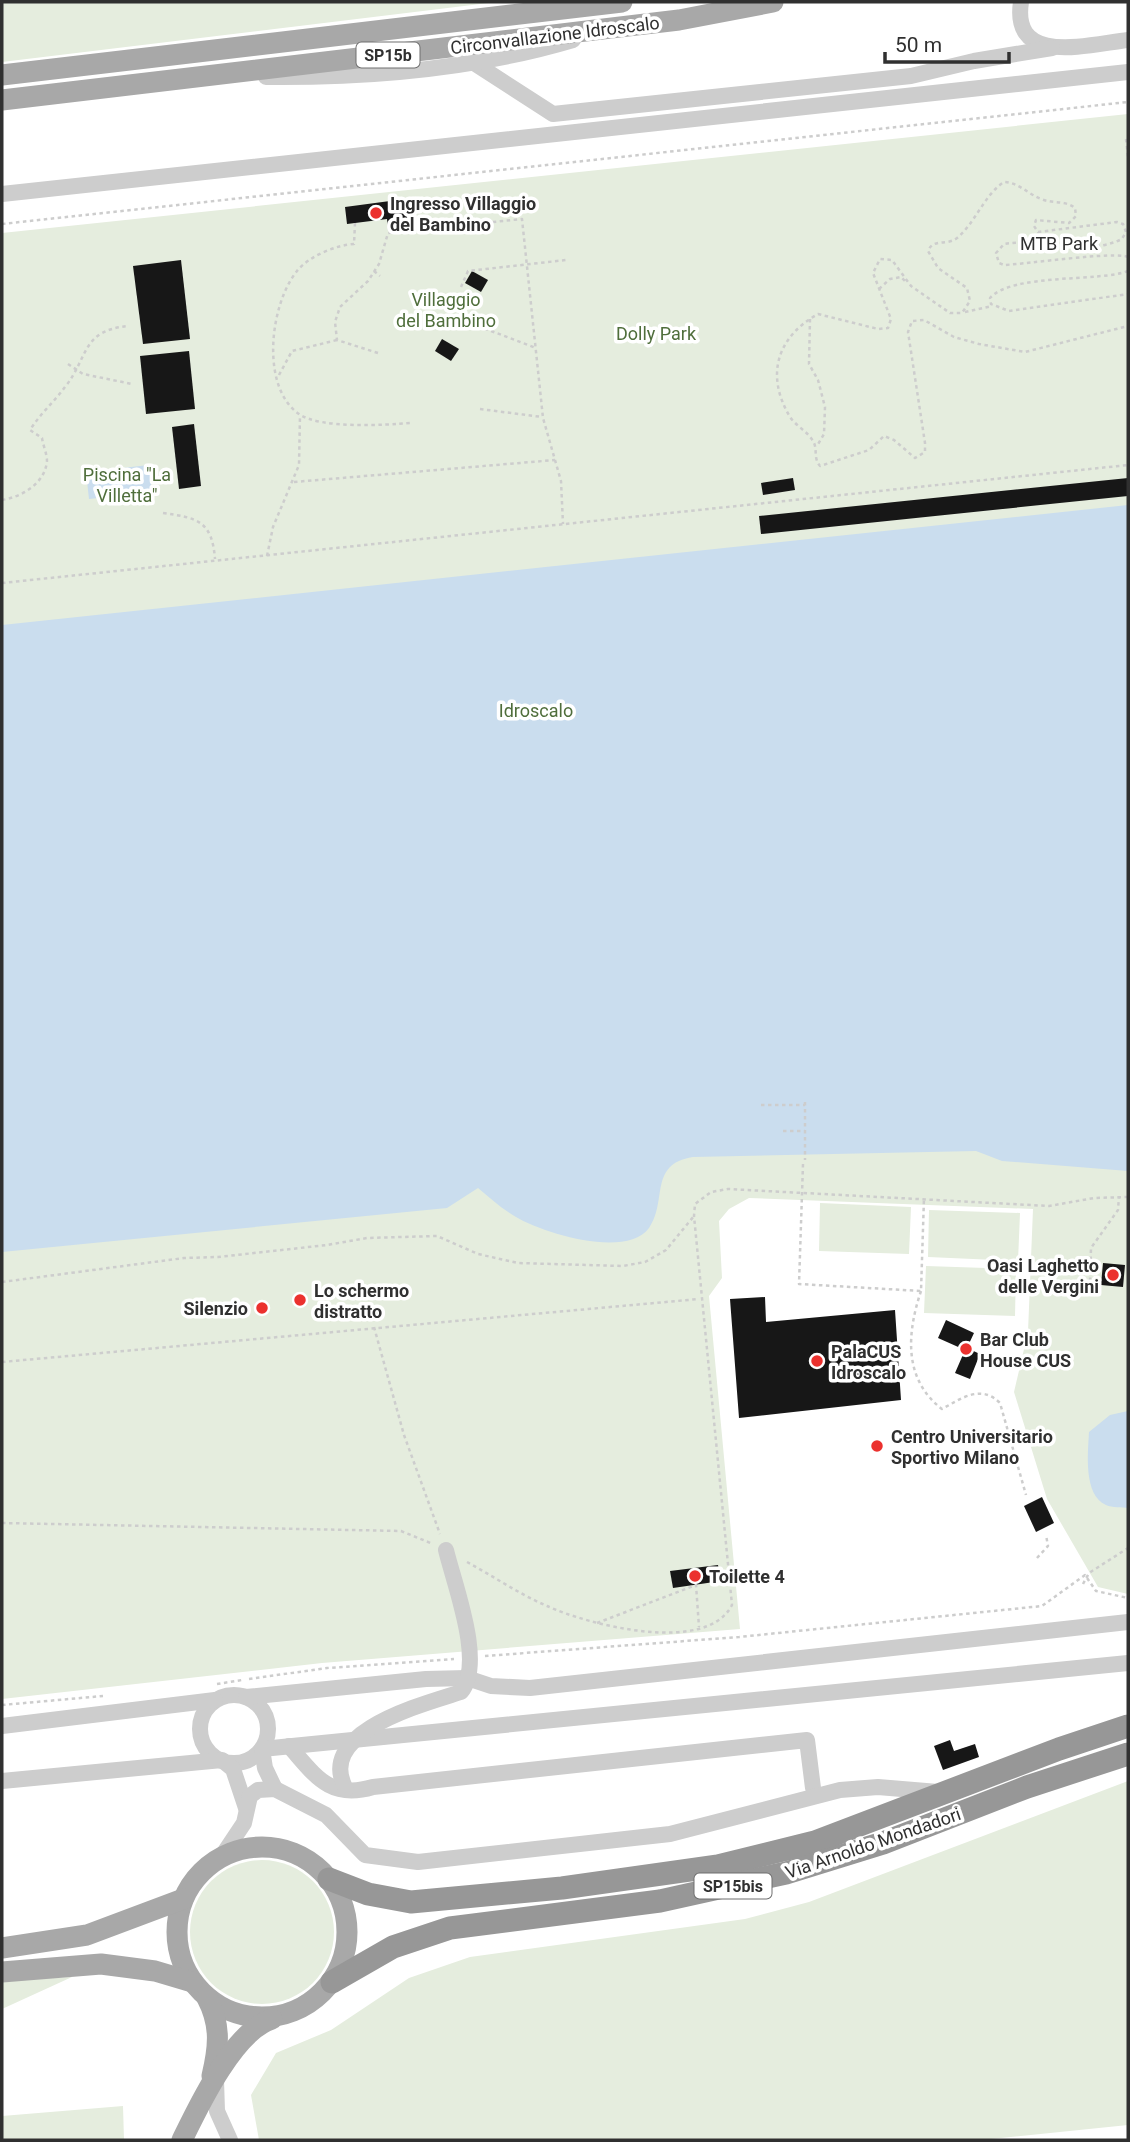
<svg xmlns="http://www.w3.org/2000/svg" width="1130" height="2142" viewBox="0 0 1130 2142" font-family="Roboto,sans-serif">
<rect width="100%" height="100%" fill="#fff"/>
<g fill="#e5edde">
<polygon points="2,2 497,2 2,62"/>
<polygon points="1128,114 1128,1594 1098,1587 1047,1499 1014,1392 1028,1332 1033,1209 749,1198 729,1209 719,1221 722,1278 709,1296 740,1629 322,1663 2,1699 2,233"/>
<polygon points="820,1203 911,1207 909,1254 819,1251"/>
<polygon points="929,1210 1020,1213 1018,1261 928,1257"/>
<polygon points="926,1266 1016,1269 1015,1316 924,1313"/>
<polygon points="1128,1781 1128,2125 981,2140 259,2140 251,2095 276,2053 331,2030 409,1978 470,1957 745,1919 809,1902"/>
<circle cx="262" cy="1932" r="72"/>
<polygon points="72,1977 2,2009 2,1980"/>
<polygon points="123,2106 124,2140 2,2140 2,2116"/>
</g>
<g fill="#caddee">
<polygon points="149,465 153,500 138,501 135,494 89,499 86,472"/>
<path d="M1128 505V1171L1002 1161 976 1151 693 1157C648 1164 668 1201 649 1228 626 1259 543 1233 516 1217 502 1209 490 1198 478 1188L447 1208 2 1252V625Z"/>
<path d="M1128 1411V1508C1122 1507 1112 1508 1106 1505 1083 1495 1088 1452 1089 1432L1110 1415Z"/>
</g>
<g fill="#171717">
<polygon points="405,199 408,224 388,227 387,219 347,224 345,207"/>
<polygon points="181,260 190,339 143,344 133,266"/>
<polygon points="472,271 488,280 481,292 465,283"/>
<polygon points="442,339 459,349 451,361 435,351"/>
<polygon points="189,351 195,409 146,414 140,356"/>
<polygon points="194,424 201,486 179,489 172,427"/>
<polygon points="793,478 795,490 763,495 761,483"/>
<polygon points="1128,478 1128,496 761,534 759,516"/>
<polygon points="1103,1263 1125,1265 1123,1287 1101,1285"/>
<polygon points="765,1297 766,1322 895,1310 901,1400 739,1418 730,1299"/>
<polygon points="946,1320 974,1333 967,1348 980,1354 970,1379 955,1373 965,1350 938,1338"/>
<polygon points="1042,1497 1054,1523 1036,1532 1024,1506"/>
<polygon points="718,1565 721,1581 673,1588 670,1571"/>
<polygon points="950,1740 954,1751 975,1744 979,1757 943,1770 934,1746"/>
</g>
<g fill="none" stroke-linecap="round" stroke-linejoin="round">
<g stroke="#cdcdcd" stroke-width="2.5" stroke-dasharray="3.5 3.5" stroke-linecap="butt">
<polyline points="1126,139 1128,157"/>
<path d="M355 223 354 244C336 245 309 256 297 271 270 304 260 387 299 414 320 429 385 425 411 423"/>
<polyline points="2,224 1128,102"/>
<path d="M1128 257C1116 251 1026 264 1004 265L999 263 996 253 1004 244C1042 238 1085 257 1122 239L1126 232 1123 224 1117 222 1038 232 1034 226 1036 220 1069 223 1076 216 1075 208C1065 200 1053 204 1041 199 1028 194 1018 182 1004 182 984 195 976 222 957 238 947 246 933 238 928 251L938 268 967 288 970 301 962 313H950L911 286 892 260 880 259 873 273 891 319 888 328 878 329 818 314C777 337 765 375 790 417 796 426 807 431 813 441 818 449 813 458 820 466L869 450 884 436 894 440 915 458 925 452V443L908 332 912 321 924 320 954 337 979 344 1025 352 1128 326"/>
<polyline points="374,271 380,276"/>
<path d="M1128 271C1101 282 1012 273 990 298L991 304 1009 311 1128 294"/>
<polyline points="461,287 468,271 566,260"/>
<polyline points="879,289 890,279 901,277 905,281"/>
<polyline points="965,312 992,306"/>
<polyline points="810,319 809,364 818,380 825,407 824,434 817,446"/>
<polyline points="478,326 536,348"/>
<polyline points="378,353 337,340 335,322 340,307 368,281 379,264 388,233 522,219 543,418 561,481 563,524"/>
<polyline points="68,364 83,374 132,384"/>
<polyline points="279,375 292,351 337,340"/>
<polyline points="480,409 542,417"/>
<polyline points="294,482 555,460"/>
<path d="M2 500C21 497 45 484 47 461 47 454 43 445 42 438L30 430C40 414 54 402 65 387 89 357 81 330 129 326"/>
<path d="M163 513C198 518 212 521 215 559"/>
<polyline points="267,556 273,527 299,465 300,415"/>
<polyline points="2,583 1128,465"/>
<polyline points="805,1102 805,1160"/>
<polyline points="761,1105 805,1105"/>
<polyline points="783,1131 805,1131"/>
<polyline points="803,1164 799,1284 921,1291 924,1198"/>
<polyline points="1090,1281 1091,1248 1118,1210 1119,1196"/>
<polyline points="2,1282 184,1258 218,1257 327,1245 367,1238 437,1236 478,1254 518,1263 623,1266 645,1262 666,1250 694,1216"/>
<path d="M921 1291C907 1333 903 1379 942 1409 962 1398 981 1384 1000 1403L1026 1495"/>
<polyline points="374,1327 404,1435 440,1534"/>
<polyline points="2,1362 699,1299"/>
<polyline points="2,1523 401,1531 433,1544"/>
<polyline points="1037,1558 1048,1546 1046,1535"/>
<path d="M467 1562C493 1576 519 1594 547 1606 586 1624 706 1656 732 1605L694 1216 695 1204 711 1192 728 1189 1049 1206 1094 1198 1128 1197"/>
<polyline points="1083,1584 1089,1573 1128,1548"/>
<polyline points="597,1623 696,1585 699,1627"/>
<polyline points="485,1656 739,1637 1042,1606 1085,1575 1096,1591 1128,1598"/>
<polyline points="249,1679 327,1668 454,1659"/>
<polyline points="217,1684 242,1680"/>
<polyline points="2,1705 103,1696"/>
</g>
<g stroke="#cdcdcd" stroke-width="16">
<path d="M1021 2C1011 67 1090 44 1128 40"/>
<polyline points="471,61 553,114 911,76 974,61 1052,48"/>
<path d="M266 77C368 78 475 69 573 40"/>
<polyline points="2,194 1128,72"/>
<circle cx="234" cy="1729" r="34"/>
<polyline points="246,1697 426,1679 467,1678 491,1686 530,1688 1128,1622"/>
<polyline points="2,1726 215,1700"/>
<path d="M289 1746C315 1775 329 1800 373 1787L807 1740 813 1788"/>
<polyline points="2,1781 222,1760 233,1769 246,1808"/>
<polyline points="275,1789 265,1768 262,1749 1128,1663"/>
<path d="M346 1789C314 1732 424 1704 461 1692 485 1663 454 1584 446 1550"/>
<polyline points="222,1856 244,1823 250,1796 258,1790 275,1789 326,1815 365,1855 418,1862 670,1834 840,1790 878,1787 938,1792"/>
<polyline points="216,2080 217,2111 230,2140"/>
</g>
<g stroke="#a8a8a8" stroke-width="21">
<polyline points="2,75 622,2"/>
<polyline points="2,100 679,20 773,2"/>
<circle cx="262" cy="1932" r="85"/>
<polyline points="2,1948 87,1935 183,1899"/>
<polyline points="2,1972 101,1964 155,1971 192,1982"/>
<path d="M207 1998C221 2025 219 2046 212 2076"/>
<path d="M182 2140C199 2105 234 2031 272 2019"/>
</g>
<g stroke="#979797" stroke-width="23">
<polyline points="329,1879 368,1894 411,1902 562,1888 718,1866 815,1842 1059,1749 1128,1726"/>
<polyline points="332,1982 393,1947 450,1928 660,1901 786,1873 883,1843 1027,1787 1128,1754"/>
</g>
</g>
<g fill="#eb312e" stroke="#fff" stroke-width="2.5">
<circle cx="376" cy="213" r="7"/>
<circle cx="1113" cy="1275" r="7"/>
<circle cx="300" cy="1300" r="7"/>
<circle cx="262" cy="1308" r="7"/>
<circle cx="966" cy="1349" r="7"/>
<circle cx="817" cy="1361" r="7"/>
<circle cx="877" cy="1446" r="7"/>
<circle cx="695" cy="1576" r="7"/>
</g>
<g text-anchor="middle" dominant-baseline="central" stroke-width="7" stroke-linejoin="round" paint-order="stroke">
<g fill="#fff" stroke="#6e6e6e" stroke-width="2">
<rect x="356.5" y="42.5" width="63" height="25" rx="5"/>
<rect x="694.5" y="1873.5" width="77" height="25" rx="5"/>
</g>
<g font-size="16" font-weight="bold" fill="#303030">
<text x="388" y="55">SP15b</text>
<text x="733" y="1886">SP15bis</text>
</g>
<g font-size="18" fill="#303030" stroke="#fff">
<text transform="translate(555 35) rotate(-7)">Circonvallazione Idroscalo</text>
<text x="1059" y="243">MTB Park</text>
<text transform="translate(873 1843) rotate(-19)">Via Arnoldo Mondadori</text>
</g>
<g font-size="18" font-weight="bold" fill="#303030" stroke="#fff" text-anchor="start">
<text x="390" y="203">Ingresso Villaggio<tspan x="390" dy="21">del Bambino</tspan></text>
<text x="1099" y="1265" text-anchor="end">Oasi Laghetto<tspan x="1099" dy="21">delle Vergini</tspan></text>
<text x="314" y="1290">Lo schermo<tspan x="314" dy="21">distratto</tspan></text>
<text x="248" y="1308" text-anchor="end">Silenzio</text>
<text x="980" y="1339">Bar Club<tspan x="980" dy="21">House CUS</tspan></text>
<text x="831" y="1351">PalaCUS<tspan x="831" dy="21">Idroscalo</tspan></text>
<text x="891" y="1436">Centro Universitario<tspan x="891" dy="21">Sportivo Milano</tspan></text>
<text x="709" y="1576">Toilette 4</text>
</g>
<g font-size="18" fill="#4f6e3b" stroke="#fff">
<text x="446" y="299">Villaggio<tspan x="446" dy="21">del Bambino</tspan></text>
<text x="656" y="333">Dolly Park</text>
<text x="127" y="474">Piscina "La<tspan x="127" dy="21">Villetta"</tspan></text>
<text x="536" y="710">Idroscalo</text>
</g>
</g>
<rect width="1130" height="2142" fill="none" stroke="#303030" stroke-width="7"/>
<path d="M885 52v10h124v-10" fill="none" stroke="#303030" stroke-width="3.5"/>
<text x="895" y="52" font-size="21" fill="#303030" stroke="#ffffff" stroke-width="5" paint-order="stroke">50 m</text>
</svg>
